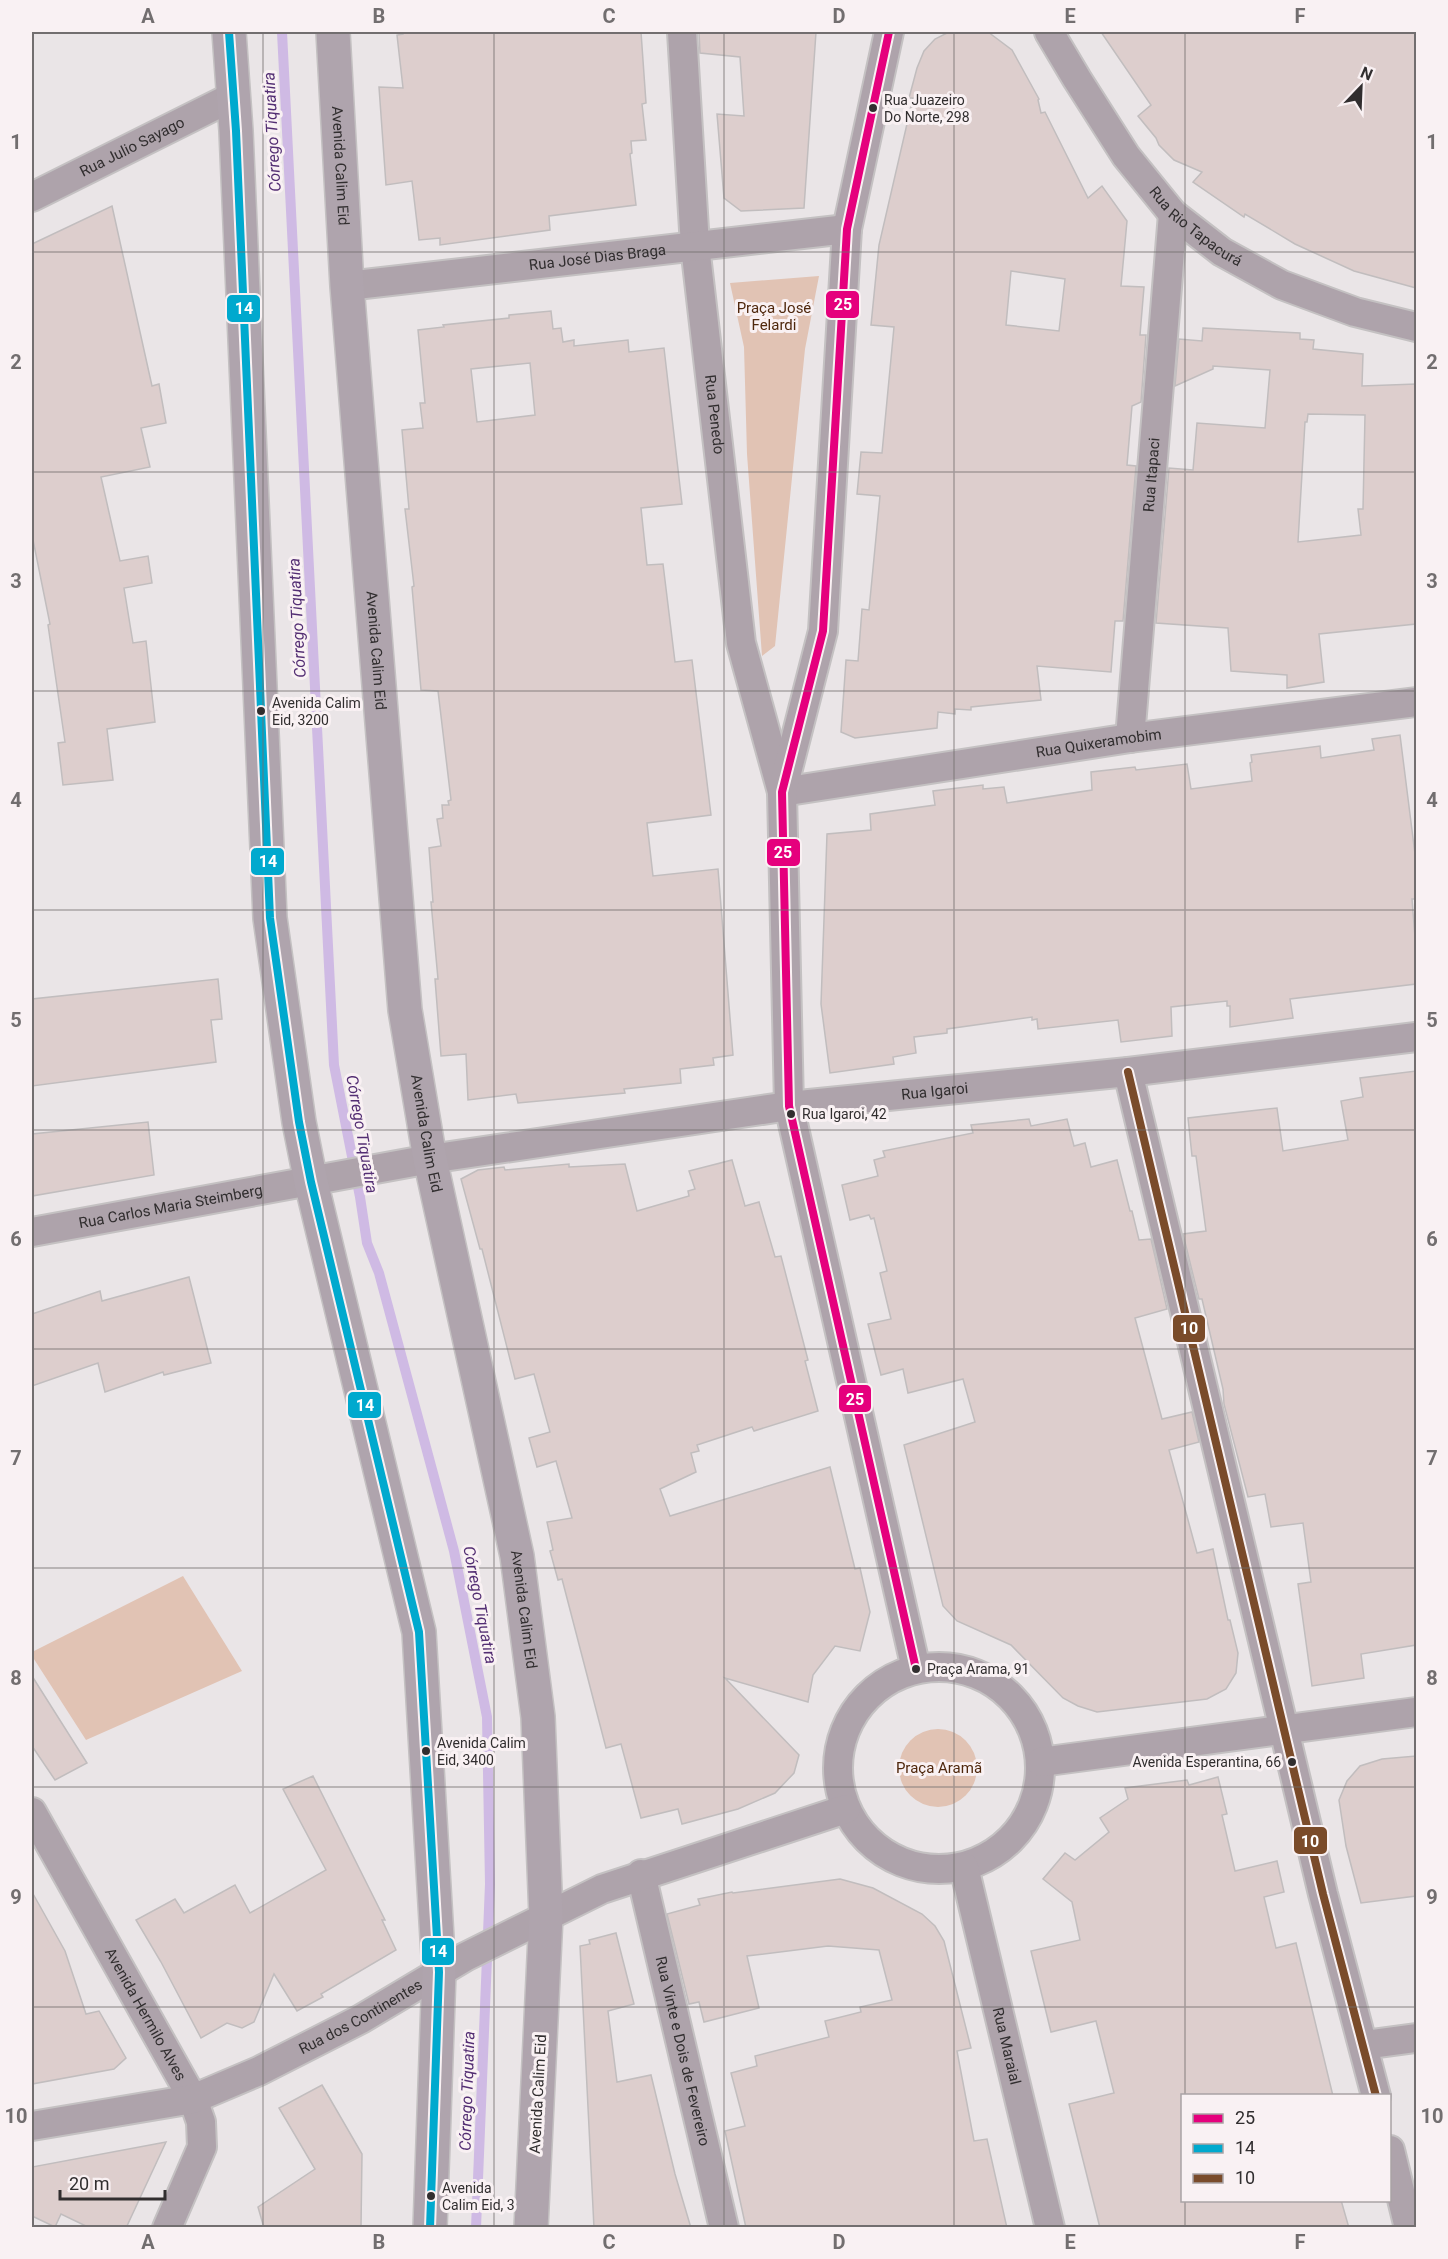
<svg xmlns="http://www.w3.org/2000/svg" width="1448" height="2259" viewBox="0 0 1448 2259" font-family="Roboto,sans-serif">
<rect width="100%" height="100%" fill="#eae5e7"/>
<g fill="#e1c3b4">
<polygon points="819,276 805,349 775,646 762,656 747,454 744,347 730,283"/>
<polygon points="183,1576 242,1671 86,1740 32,1656 32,1652"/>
<circle cx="938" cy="1768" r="39"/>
</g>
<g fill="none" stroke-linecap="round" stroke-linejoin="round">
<polyline stroke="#cfbae4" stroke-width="10" points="282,32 334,1065 360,1197 367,1243 379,1273 454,1551 487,1717 490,1884 476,2228"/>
</g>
<g fill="#ddcecd" stroke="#c1bdbe" stroke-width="1.5" fill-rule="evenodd">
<polygon points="403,32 641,32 646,103 642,104 646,140 631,141 632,153 630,154 636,205 549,216 550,230 440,245 440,238 419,240 412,181 386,185 379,87 403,88 397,35 403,34"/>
<polygon points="699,32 816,32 804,208 741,211 724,198 717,114 744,116 740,57 700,53"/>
<path d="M949 32H988L1012 50 1039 99 1038 100 1041 113 1045 112 1088 198 1102 186 1127 221 1121 286 1144 287 1140 335H1146L1141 402 1132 406 1127 465 1136 466 1123 621H1115L1111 672 1037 666 1041 700 971 707V710L955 709V714L938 712 937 728 855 738 841 732 846 660 858 661 862 609 869 610 880 496 857 494 861 452 882 453 894 327 871 325 879 245 913 98H909L917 68 924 51 935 39ZM1011 271 1065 279 1059 331 1006 325Z"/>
<polygon points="1101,32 1416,32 1416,288 1354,271 1295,244 1245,214 1244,217 1193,182 1202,172 1174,160 1159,145 1156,138 1138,116 1151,105"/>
<polygon points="112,206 152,386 159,384 166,423 141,428 150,467 101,477 120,561 148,556 152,583 124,588 133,643 146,641 155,722 107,729 113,780 63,785 58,743 65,742 48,625 50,624 32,535 32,244"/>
<path d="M551 311 553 329 561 328 563 342 574 340V346L628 340 629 352 664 348 682 504 641 508 647 565 663 564 675 662 692 660 711 815 647 823 653 876 718 869 733 1055 713 1058 714 1065 680 1069 681 1083 624 1089 625 1093 518 1103 516 1094 468 1100 466 1054 441 1056 435 979H438L431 902H433L429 848 441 846 437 819 443 818 442 805H449L448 801 451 800 438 691 421 690 412 587 414 586 405 509H409L402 430 423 428 420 403H425L418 330 444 327 443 325 509 318V315ZM530 363 535 415 477 422 471 369Z"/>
<path d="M1203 328 1300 333V339L1314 340 1313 349 1363 354 1362 386 1416 384V624L1319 634 1324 682 1287 688V675L1231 671 1228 628 1156 623 1169 468 1193 470 1197 423 1265 428 1270 370 1213 366V369L1175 386 1179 339 1202 341ZM1308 414 1365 415 1363 509H1358L1361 535 1298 542 1305 422H1307Z"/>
<polygon points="1400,735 1416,862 1416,899 1412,899 1416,950 1416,984 1290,999 1293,1018 1230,1027 1230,1006 1227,1006 1227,1001 1171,1007 1172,1036 1121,1042 1118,1020 1038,1029 1037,1019 1032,1020 1032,1017 947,1029 947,1033 914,1037 916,1053 893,1057 894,1064 830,1073 821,1004 827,834 871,830 870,814 935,805 933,791 983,785 983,789 1004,787 1007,803 1092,790 1091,772 1135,767 1136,770 1187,764 1191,789 1252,781 1250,763 1252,762 1251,755 1320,746 1321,758 1374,750 1372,739"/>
<polygon points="218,979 222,1019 211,1020 216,1062 32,1086 32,999"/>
<polygon points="1416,1071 1416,1645 1361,1654 1364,1678 1312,1686 1298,1584 1311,1582 1303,1523 1271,1527 1265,1494 1248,1497 1224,1404 1223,1389 1202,1299 1199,1299 1183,1234 1206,1231 1196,1156 1192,1156 1188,1118 1277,1108 1283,1151 1348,1140 1341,1101 1363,1097 1360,1078"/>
<polygon points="1029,1119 1031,1126 1067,1119 1074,1146 1085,1143 1091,1167 1117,1160 1130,1211 1132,1211 1139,1240 1151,1239 1167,1309 1135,1318 1162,1419 1192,1412 1199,1442 1169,1450 1197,1553 1213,1549 1228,1620 1230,1620 1238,1653 1236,1673 1226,1689 1207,1699 1097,1712 1078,1706 1063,1698 1011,1645 957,1621 943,1606 904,1445 975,1422 963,1379 908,1393 903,1369 881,1375 868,1324 891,1319 880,1273 887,1271 874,1218 871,1219 869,1215 850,1220 842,1185 878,1176 874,1160 885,1157 883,1151 973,1133 971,1125"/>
<polygon points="148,1122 154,1175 32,1196 32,1134"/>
<polygon points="732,1160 745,1206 759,1202 775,1257 781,1256 808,1360 805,1361 818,1411 754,1431 752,1427 697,1445 699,1451 691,1453 696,1472 660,1489 670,1516 830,1467 855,1569 860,1568 870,1612 860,1651 835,1646 813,1675 808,1702 725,1678 799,1755 794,1773 775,1793 738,1809 682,1824 678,1809 641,1818 621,1744 606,1748 562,1579 558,1580 550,1551 553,1550 547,1522 572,1518 556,1461 537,1467 529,1438 550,1432 534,1374 515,1379 482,1249 480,1249 461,1179 478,1170 504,1167 505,1170 569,1164 569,1167 625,1164 637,1211 689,1196 688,1191 695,1189 689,1171"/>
<polygon points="189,1277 211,1363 164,1375 163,1372 105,1392 98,1363 32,1386 32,1314 100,1291 102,1301"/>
<polygon points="32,1676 87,1763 55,1780 32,1746"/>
<polygon points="1416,1756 1416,1896 1361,1903 1346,1846 1339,1800 1347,1781 1360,1766 1382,1759"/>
<polygon points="313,1776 385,1920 382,1920 396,1950 321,1994 323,1997 297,2011 274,1974 254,2022 242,2028 227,2023 201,2038 161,1962 136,1920 175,1899 184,1913 235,1885 250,1913 326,1870 283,1789"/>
<polygon points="1218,1777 1227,1814 1222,1815 1235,1871 1277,1861 1284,1892 1264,1897 1276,1948 1296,1943 1333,2096 1182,2096 1182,2200 1341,2200 1349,2228 1100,2228 1069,2104 1114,2093 1096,2021 1051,2032 1031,1951 1080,1940 1072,1902 1043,1879 1065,1853 1075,1860 1109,1832 1100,1818 1128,1799 1125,1788 1187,1780 1189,1785"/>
<polygon points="840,1879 873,1888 922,1914 935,1926 944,1941 971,2048 957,2051 974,2141 987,2139 1007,2228 746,2228 725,2131 745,2126 731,2073 757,2066 755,2056 829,2037 825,2021 861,2012 860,2007 892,2000 879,1950 828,1946 747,1956 759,2008 704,2022 699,2002 689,2004 667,1914 700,1905 698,1899 732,1892 733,1893"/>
<polygon points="32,1892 65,1951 86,2014 99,2011 126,2058 114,2069 32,2084"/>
<polygon points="616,1933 634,2004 608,2011 617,2082 651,2075 675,2174 691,2228 594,2228 580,1946 590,1944 589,1940"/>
<polygon points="322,2085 362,2154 361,2228 264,2228 258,2207 315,2169 279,2108"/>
<polygon points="166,2142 126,2228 90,2228 61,2214 55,2227 32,2216 32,2167"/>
</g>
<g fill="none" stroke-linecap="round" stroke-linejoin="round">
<g stroke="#c4c1c2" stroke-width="32">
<g id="street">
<path id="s1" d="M682 32 695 246 741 643 782 792 1130 738 1416 702"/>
<polyline points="889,32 847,229 823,631 782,792 789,1106 916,1669"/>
<path id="s2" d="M1049 32 1077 79 1126 156 1173 214 1222 252 1282 285 1355 312 1416 327"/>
<path id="s3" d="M32 197 234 96"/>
<path id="s4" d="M347 286 847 229"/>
<path id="s5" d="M1130 738 1173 214"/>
<polyline points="1128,1072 1323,1894 1376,2096"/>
<path id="s6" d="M32 1232 430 1159 789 1106 1128 1072 1416 1037"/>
<circle cx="939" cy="1768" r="101"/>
<polyline points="1041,1762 1416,1712"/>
<path id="s7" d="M32 1812 193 2099 201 2122 202 2147 167 2228"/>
<path id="s8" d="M964 1867 1050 2228"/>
<path id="s9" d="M641 1874 724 2228"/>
<polyline points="1364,2045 1416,2038"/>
<path id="s10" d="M32 2126 193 2099 259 2071 361 2019 465 1957 602 1889 846 1809"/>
<polyline points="1390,2150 1409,2228"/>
</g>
</g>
<g stroke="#c4c1c2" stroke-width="36">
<g id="primary">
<polyline points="229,32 236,131 270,918 299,1122 311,1182 419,1632 439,1972 430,2228"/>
<path id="s11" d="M333 32 347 286 405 1010 430 1159 517 1556 538 1717 546 1916 531 2228"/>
</g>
</g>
<use href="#street" stroke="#aea3ab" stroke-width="28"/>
<use href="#primary" stroke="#afa4ad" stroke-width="33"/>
<g stroke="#f9f1f3" stroke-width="12">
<polyline id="bus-1" points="889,32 847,229 823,631 782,792 789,1106 916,1669"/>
</g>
<g stroke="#f9f1f3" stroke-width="12">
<polyline id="bus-2" points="229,32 236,131 270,918 299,1122 311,1182 419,1632 439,1972 430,2228"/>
</g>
<g stroke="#f9f1f3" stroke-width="12">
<polyline id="bus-3" points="1128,1072 1323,1894 1376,2096"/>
</g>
<use href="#bus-1" stroke="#e5007d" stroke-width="8"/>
<use href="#bus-2" stroke="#00a9ce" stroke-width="8"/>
<use href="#bus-3" stroke="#7a4b2a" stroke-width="8"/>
</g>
<path fill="none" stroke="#726e6f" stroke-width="1.5" stroke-opacity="0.55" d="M263 32V2228M494 32V2228M724 32V2228M954 32V2228M1185 32V2096M32 252H1416M32 472H1416M32 691H1416M32 910H1416M32 1130H1416M32 1349H1416M32 1568H1416M32 1787H1416M32 2007H1416M1185 2200V2228"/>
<g fill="#312e2f" stroke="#f9f1f3" stroke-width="2">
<circle cx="873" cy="108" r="5"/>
<circle cx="261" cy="711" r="5"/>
<circle cx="791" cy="1114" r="5"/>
<circle cx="916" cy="1669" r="5"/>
<circle cx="426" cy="1751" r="5"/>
<circle cx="1292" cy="1762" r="5"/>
<circle cx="431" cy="2196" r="5"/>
</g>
<g text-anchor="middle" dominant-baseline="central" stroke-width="6" stroke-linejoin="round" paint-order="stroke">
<g font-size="14" fill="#312e2f" stroke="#f9f1f3" text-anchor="start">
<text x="884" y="100">Rua Juazeiro<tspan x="884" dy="17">Do Norte, 298</tspan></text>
<text x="272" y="703">Avenida Calim<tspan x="272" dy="17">Eid, 3200</tspan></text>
<text x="802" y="1114">Rua Igaroi, 42</text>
<text x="927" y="1669">Praça Arama, 91</text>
<text x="437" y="1743">Avenida Calim<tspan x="437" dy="17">Eid, 3400</tspan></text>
<text x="1281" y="1762" text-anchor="end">Avenida Esperantina, 66</text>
<text x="442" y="2188">Avenida<tspan x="442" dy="17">Calim Eid, 3</tspan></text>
</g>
<g font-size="15" fill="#312e2f" stroke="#f9f1f3">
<text stroke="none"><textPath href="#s3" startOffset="112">Rua Julio Sayago</textPath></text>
<text stroke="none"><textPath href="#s11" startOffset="134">Avenida Calim Eid</textPath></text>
<text stroke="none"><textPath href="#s2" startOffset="246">Rua Rio Tapacurá</textPath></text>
<text stroke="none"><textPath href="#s4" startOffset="252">Rua José Dias Braga</textPath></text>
<text stroke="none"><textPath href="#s1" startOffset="384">Rua Penedo</textPath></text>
<text stroke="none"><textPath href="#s5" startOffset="264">Rua Itapaci</textPath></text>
<text stroke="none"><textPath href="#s11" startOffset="620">Avenida Calim Eid</textPath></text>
<text stroke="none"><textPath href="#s1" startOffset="1089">Rua Quixeramobim</textPath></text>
<text stroke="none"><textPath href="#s6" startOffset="914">Rua Igaroi</textPath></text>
<text stroke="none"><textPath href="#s11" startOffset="1106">Avenida Calim Eid</textPath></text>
<text stroke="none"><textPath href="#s6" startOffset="141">Rua Carlos Maria Steimberg</textPath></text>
<text stroke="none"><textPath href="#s11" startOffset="1592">Avenida Calim Eid</textPath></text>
<text stroke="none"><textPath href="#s7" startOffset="232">Avenida Hermilo Alves</textPath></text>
<text stroke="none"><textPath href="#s10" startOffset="350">Rua dos Continentes</textPath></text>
<text stroke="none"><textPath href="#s8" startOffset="184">Rua Maraial</textPath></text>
<text stroke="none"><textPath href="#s9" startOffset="182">Rua Vinte e Dois de Fevereiro</textPath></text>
<text transform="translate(538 2094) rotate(-87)">Avenida Calim Eid</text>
</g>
<g font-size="15" fill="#4f280d" stroke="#f9f1f3">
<text x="774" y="308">Praça José<tspan x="774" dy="17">Felardi</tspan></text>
<text x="939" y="1768">Praça Aramã</text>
</g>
<g font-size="16" font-style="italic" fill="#532e73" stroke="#f9f1f3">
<text transform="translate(272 132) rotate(-93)">Córrego Tiquatira</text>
<text transform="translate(297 618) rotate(-93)">Córrego Tiquatira</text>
<text transform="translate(362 1134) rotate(80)">Córrego Tiquatira</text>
<text transform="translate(480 1605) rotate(79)">Córrego Tiquatira</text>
<text transform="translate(467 2091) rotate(-88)">Córrego Tiquatira</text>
</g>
</g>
<g stroke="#f9f1f3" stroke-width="2">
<rect x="825" y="290" width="35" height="29" rx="6" fill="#e5007d"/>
<rect x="226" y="294" width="35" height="29" rx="6" fill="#00a9ce"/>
<rect x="766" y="838" width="35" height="29" rx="6" fill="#e5007d"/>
<rect x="250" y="847" width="35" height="29" rx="6" fill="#00a9ce"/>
<rect x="1172" y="1314" width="34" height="29" rx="6" fill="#7a4b2a"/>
<rect x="838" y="1384" width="34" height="29" rx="6" fill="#e5007d"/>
<rect x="347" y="1391" width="35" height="28" rx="6" fill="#00a9ce"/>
<rect x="1293" y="1826" width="35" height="29" rx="6" fill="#7a4b2a"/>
<rect x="421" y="1937" width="34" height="29" rx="6" fill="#00a9ce"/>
</g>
<g font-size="16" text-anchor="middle" font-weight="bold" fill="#fff">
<text x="843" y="310">25</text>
<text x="244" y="314">14</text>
<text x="783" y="858">25</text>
<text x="268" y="867">14</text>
<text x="1189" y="1334">10</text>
<text x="855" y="1405">25</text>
<text x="365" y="1411">14</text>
<text x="1310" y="1847">10</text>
<text x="438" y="1957">14</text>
</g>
<rect width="1448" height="2259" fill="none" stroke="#f9f1f3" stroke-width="66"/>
<rect x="1181" y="2094" width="210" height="108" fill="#f9f1f3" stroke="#a9a3a5" stroke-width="1.5"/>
<rect x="1193" y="2114" width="30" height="9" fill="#e5007d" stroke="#a9a3a5" stroke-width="1.5"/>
<text x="1235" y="2124" font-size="18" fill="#312e2f">25</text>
<rect x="1193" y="2144" width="30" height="9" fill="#00a9ce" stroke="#a9a3a5" stroke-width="1.5"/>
<text x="1235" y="2154" font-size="18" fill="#312e2f">14</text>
<rect x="1193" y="2174" width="30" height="9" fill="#7a4b2a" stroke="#a9a3a5" stroke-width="1.5"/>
<text x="1235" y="2184" font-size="18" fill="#312e2f">10</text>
<g transform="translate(1361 87) rotate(23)" stroke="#f9f1f3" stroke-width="4.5" paint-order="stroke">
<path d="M0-4.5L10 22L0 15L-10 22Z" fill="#312e2f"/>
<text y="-9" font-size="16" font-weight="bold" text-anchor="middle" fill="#312e2f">N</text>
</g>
<path d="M60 2190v9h105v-9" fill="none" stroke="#312e2f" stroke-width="3"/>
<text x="69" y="2190" font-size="18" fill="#312e2f" stroke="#f9f1f3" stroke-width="4.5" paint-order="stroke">20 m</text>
<rect x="33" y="33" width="1382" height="2193" fill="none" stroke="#726e6f" stroke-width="2"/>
<g font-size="20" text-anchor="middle" font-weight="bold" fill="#726e6f">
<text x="148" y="23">A</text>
<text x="379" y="23">B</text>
<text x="609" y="23">C</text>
<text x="839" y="23">D</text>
<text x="1070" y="23">E</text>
<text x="1300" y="23">F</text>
<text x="16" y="149">1</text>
<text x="1432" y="149">1</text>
<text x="16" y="369">2</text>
<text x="1432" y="369">2</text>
<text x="16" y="588">3</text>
<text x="1432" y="588">3</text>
<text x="16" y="807">4</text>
<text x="1432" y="807">4</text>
<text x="16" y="1027">5</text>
<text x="1432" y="1027">5</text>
<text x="16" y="1246">6</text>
<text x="1432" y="1246">6</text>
<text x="16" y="1465">7</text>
<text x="1432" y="1465">7</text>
<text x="16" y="1685">8</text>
<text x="1432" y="1685">8</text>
<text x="16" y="1904">9</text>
<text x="1432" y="1904">9</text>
<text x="16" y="2123">10</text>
<text x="1432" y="2123">10</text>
<text x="148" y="2249">A</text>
<text x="379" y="2249">B</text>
<text x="609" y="2249">C</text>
<text x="839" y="2249">D</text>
<text x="1070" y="2249">E</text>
<text x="1300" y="2249">F</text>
</g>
</svg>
